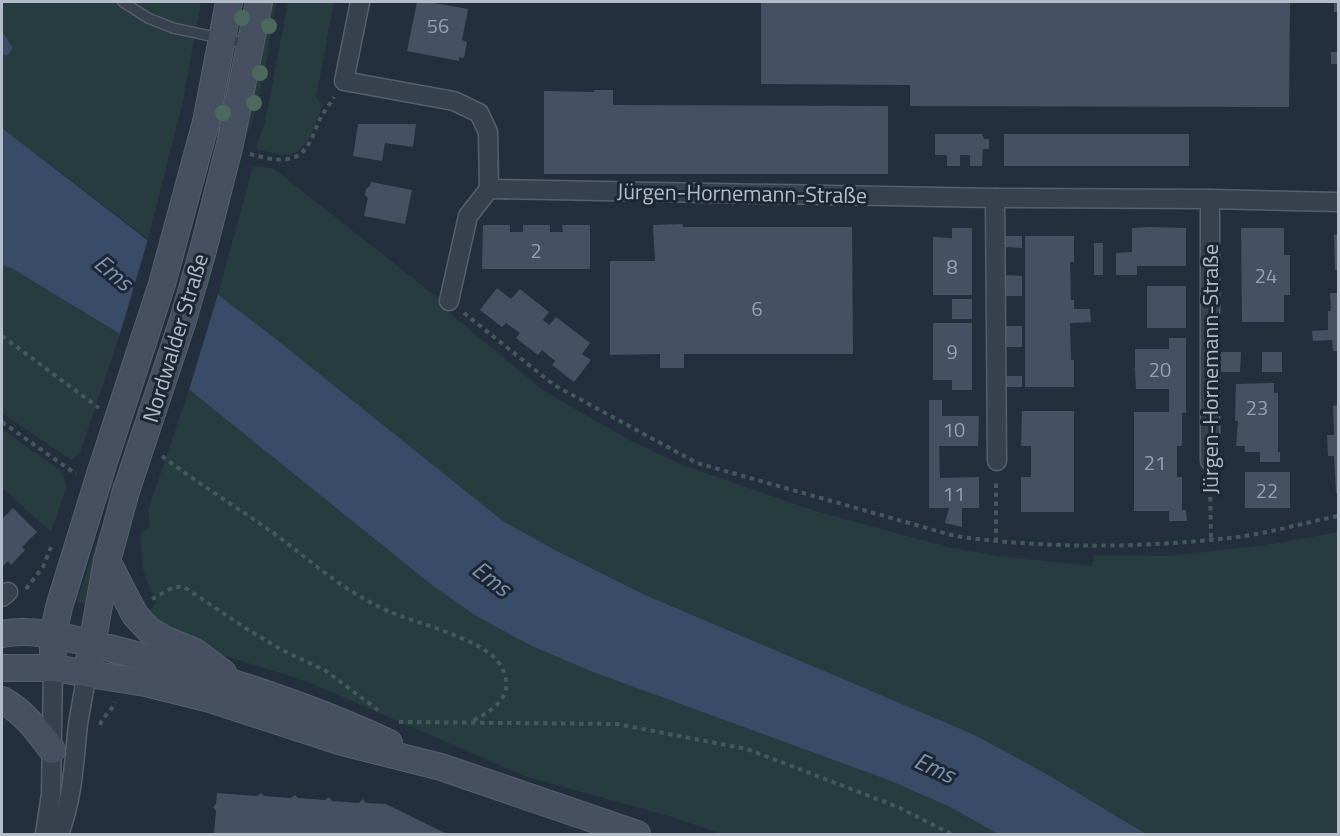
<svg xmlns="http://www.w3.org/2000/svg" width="1340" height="836" viewBox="0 0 1340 836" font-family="'Titillium Web',sans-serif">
<rect width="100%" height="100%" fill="#242f3e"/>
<g fill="#263c3f">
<polygon points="2,2 201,2 183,101 148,239 2,128 2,54 7,56 13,48 2,31"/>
<path d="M270 2H276C269 44 263 100 245 138Z"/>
<path d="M288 2H334L316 98 323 104C316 120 309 156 285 155 275 154 265 151 256 149L265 122Z"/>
<polygon points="235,55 221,136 216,130 231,58"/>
<polygon points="253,166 273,168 443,302 441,306 544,391 633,442 685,466 815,511 951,548 998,556 1092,566 1094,555 1170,556 1267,545 1338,532 1338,834 1146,834 1050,776 975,735 643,594 557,551 503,521 218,294"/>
<polygon points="2,265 13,269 120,334 80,453 71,460 2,413"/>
<polygon points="189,390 433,586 476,616 593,672 891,781 950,807 998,834 722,834 669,816 524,776 306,681 183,643 146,615 156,603 143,570 140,534 150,527 148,510"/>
<polygon points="2,429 61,471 67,486 51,532 2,488"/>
<polygon points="110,479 117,484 85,604 77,602 107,510"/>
</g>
<g fill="#394c67">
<polygon points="2,31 13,48 7,56 2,54"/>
<polygon points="2,128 272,336 503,521 557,551 643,594 975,735 1050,776 1146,834 998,834 950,807 891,781 593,672 532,646 476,616 433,586 120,334 13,269 2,265"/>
</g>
<polygon fill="#242f3e" points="149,236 219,291 188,393 119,337"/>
<g fill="#455162">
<polygon points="417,2 428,2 468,9 462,40 467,42 464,58 459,57 459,61 407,51"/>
<polygon points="761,2 1290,2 1289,107 910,106 910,85 761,84"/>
<rect x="1334" y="2" width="4" height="10"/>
<rect x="1331" y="52" width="7" height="12"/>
<polygon points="594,90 613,90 613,105 888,106 888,174 544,174 544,91 594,92"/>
<polygon points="358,124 416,124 413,147 385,143 382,161 353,156"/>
<polygon points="935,134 982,134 984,139 989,139 989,149 983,149 982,166 970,166 970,155 960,155 960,166 947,166 947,155 935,155"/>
<rect x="1004" y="134" width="185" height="32"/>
<polygon points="371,182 412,190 405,224 364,216 368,198 365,195 366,189 370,186"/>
<polygon points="682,224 683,227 852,227 853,354 684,354 684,368 660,368 660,354 610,355 610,261 655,261 653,225"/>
<polygon points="483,225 510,225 510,232 523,232 523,225 550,225 550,232 563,232 562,225 590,225 590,269 482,269"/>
<polygon points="1149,227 1186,228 1186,266 1137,266 1137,275 1116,275 1116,253 1132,252 1132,228"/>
<polygon points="952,228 972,228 972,295 933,295 933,237 952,238"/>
<polygon points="1241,228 1284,228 1284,255 1290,255 1290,295 1284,295 1284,322 1242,322"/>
<polygon points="1338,234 1338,270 1335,270 1334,235"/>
<polygon points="1005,236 1022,236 1022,248 1005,247"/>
<polygon points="1025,236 1074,236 1074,262 1070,262 1071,300 1074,300 1074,309 1090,309 1091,322 1070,323 1071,360 1074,360 1074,387 1025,387"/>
<rect x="1094" y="243" width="9" height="32"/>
<polygon points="1005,275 1022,276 1022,296 1005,296"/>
<rect x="1147" y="286" width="39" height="42"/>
<polygon points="497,288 511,299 520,289 549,312 543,320 549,325 556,317 590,343 582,354 591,360 574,382 552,365 555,361 542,350 538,355 516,338 520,333 506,323 502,327 480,310"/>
<polygon points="1330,293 1338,293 1338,351 1333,351 1332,340 1313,341 1312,331 1328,330 1328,311 1331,311"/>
<rect x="952" y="299" width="20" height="20"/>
<polygon points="933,323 972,323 972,390 952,390 952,380 933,380"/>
<rect x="1005" y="326" width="17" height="21"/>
<polygon points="1169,338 1186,338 1186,413 1182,413 1182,446 1177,446 1177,477 1182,477 1182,510 1186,510 1187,521 1169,521 1169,511 1134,511 1134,412 1169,412 1169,389 1136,389 1135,370 1134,370 1135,368 1135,349 1169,349"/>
<polygon points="1221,352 1241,352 1240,372 1221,372"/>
<rect x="1262" y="352" width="20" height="20"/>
<rect x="1005" y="376" width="17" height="11"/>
<polygon points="1274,383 1274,393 1278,393 1278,452 1280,452 1280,462 1260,462 1260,452 1245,452 1245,446 1236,446 1238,421 1235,421 1236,384"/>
<polygon points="929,400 942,400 942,416 979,416 978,446 939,446 940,478 979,477 979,508 962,508 962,527 945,523 949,508 929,508"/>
<polygon points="1338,405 1338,493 1336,493 1334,456 1328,456 1327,435 1334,435 1333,406"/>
<polygon points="1022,411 1074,411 1074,512 1021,512 1021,477 1031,477 1031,446 1021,446"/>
<rect x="1245" y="472" width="45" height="36"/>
<polygon points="13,508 37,532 22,547 25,550 11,565 8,561 2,567 2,519"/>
<polygon points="217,793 257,796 261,793 264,796 291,798 295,795 298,798 325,800 329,797 332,801 359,803 363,799 366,803 386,804 447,834 214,834 216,811 213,807 216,804"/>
</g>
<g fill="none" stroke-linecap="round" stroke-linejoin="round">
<g stroke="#565f6c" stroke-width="12">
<polyline id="lane" points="123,2 148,18 173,28 248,44"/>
</g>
<g stroke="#565f6c" stroke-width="21">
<g id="street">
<polyline points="360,2 344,81 454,101 479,113 488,132 489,189 995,198 1210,199 1338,202"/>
<polyline points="995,198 997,461"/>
<polyline points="1210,199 1210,461"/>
<polyline points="449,301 468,216 489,189"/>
<polyline points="2,597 8,592"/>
<polyline points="45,834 51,794 53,668"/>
<path d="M59 834C73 798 74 762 78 724 81 707 84 690 87 673"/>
</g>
</g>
<g stroke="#565f6c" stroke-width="28">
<g id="secondary">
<polyline points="206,122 229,2"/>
<polyline points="230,144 259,2"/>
<polyline points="107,561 135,615 149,630 166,640 195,652 223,673"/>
<path d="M2 634C36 627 75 640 109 648 205 672 299 701 389 743"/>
<polyline points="53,652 53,635 59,607 101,471"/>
<polyline points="89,661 107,561 126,491"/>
<polyline points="2,668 53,668 145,683 210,699 342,742 441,767 637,834"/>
<path d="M2 700C23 711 38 731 52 750"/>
</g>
</g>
<g stroke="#44595c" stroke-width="4" stroke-dasharray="4.5 4.5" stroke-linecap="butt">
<path d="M250 154C262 157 275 161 288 159 309 156 313 133 321 117 325 110 330 104 334 97"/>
<path d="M464 313 554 385 697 463 955 536C1046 549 1139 548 1230 538 1266 534 1303 523 1338 516"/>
<polyline points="2,336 99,408"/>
<polyline points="2,422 76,474"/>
<path d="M162 456C200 485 240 509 279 537 314 564 347 593 388 611 417 624 486 639 501 666 517 694 495 710 472 721"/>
<polyline points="1210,479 1211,539"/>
<polyline points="996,542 996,480"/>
<polyline points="26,589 43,567 51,547"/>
<path d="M152 599C162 594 173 585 184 587L247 629 282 650 326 671 382 713"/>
<polyline points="399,722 617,724 747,749 898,807 951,834"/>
<path d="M100 725C103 716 112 711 115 702"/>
</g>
<use href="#lane" stroke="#38414e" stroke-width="9"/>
<use href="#street" stroke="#38414e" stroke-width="18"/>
<use href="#secondary" stroke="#465061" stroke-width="26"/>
<g stroke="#565f6c" stroke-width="28" stroke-linecap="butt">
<g id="secondary-bridge">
<polyline points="101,471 162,284 206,122"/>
<polyline points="126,491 183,320 202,254 230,144"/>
</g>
</g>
<use href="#secondary-bridge" stroke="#465061" stroke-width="26"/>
</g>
<g fill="#4b6a5d">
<circle cx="242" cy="18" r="8"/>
<circle cx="269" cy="26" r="8"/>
<circle cx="260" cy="73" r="8"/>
<circle cx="254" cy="103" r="8"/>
<circle cx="223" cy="113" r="8"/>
</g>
<g text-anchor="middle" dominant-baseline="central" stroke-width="6" stroke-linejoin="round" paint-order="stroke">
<g font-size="20" fill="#98a1af">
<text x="438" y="25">56</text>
<text x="536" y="250">2</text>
<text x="952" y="266">8</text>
<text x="1266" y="275">24</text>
<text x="757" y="308">6</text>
<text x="952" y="351">9</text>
<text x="1160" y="369">20</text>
<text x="1257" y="407">23</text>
<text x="954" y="429">10</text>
<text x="1155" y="462">21</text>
<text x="1267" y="490">22</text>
<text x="954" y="493">11</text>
</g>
<g font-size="22" fill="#b4bcc9" stroke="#1d2633">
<text transform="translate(742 193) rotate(1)">Jürgen-Hornemann-Straße</text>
<text transform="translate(175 338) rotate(-73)">Nordwalder Straße</text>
<text transform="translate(1210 369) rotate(-90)">Jürgen-Hornemann-Straße</text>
</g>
<g font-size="24" font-style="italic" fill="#7c92b1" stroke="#1d2633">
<text transform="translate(114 272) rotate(40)">Ems</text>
<text transform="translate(492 578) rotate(38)">Ems</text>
<text transform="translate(935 767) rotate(25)">Ems</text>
</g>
</g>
<rect width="1340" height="836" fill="none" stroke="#b4bcc9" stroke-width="6"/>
</svg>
